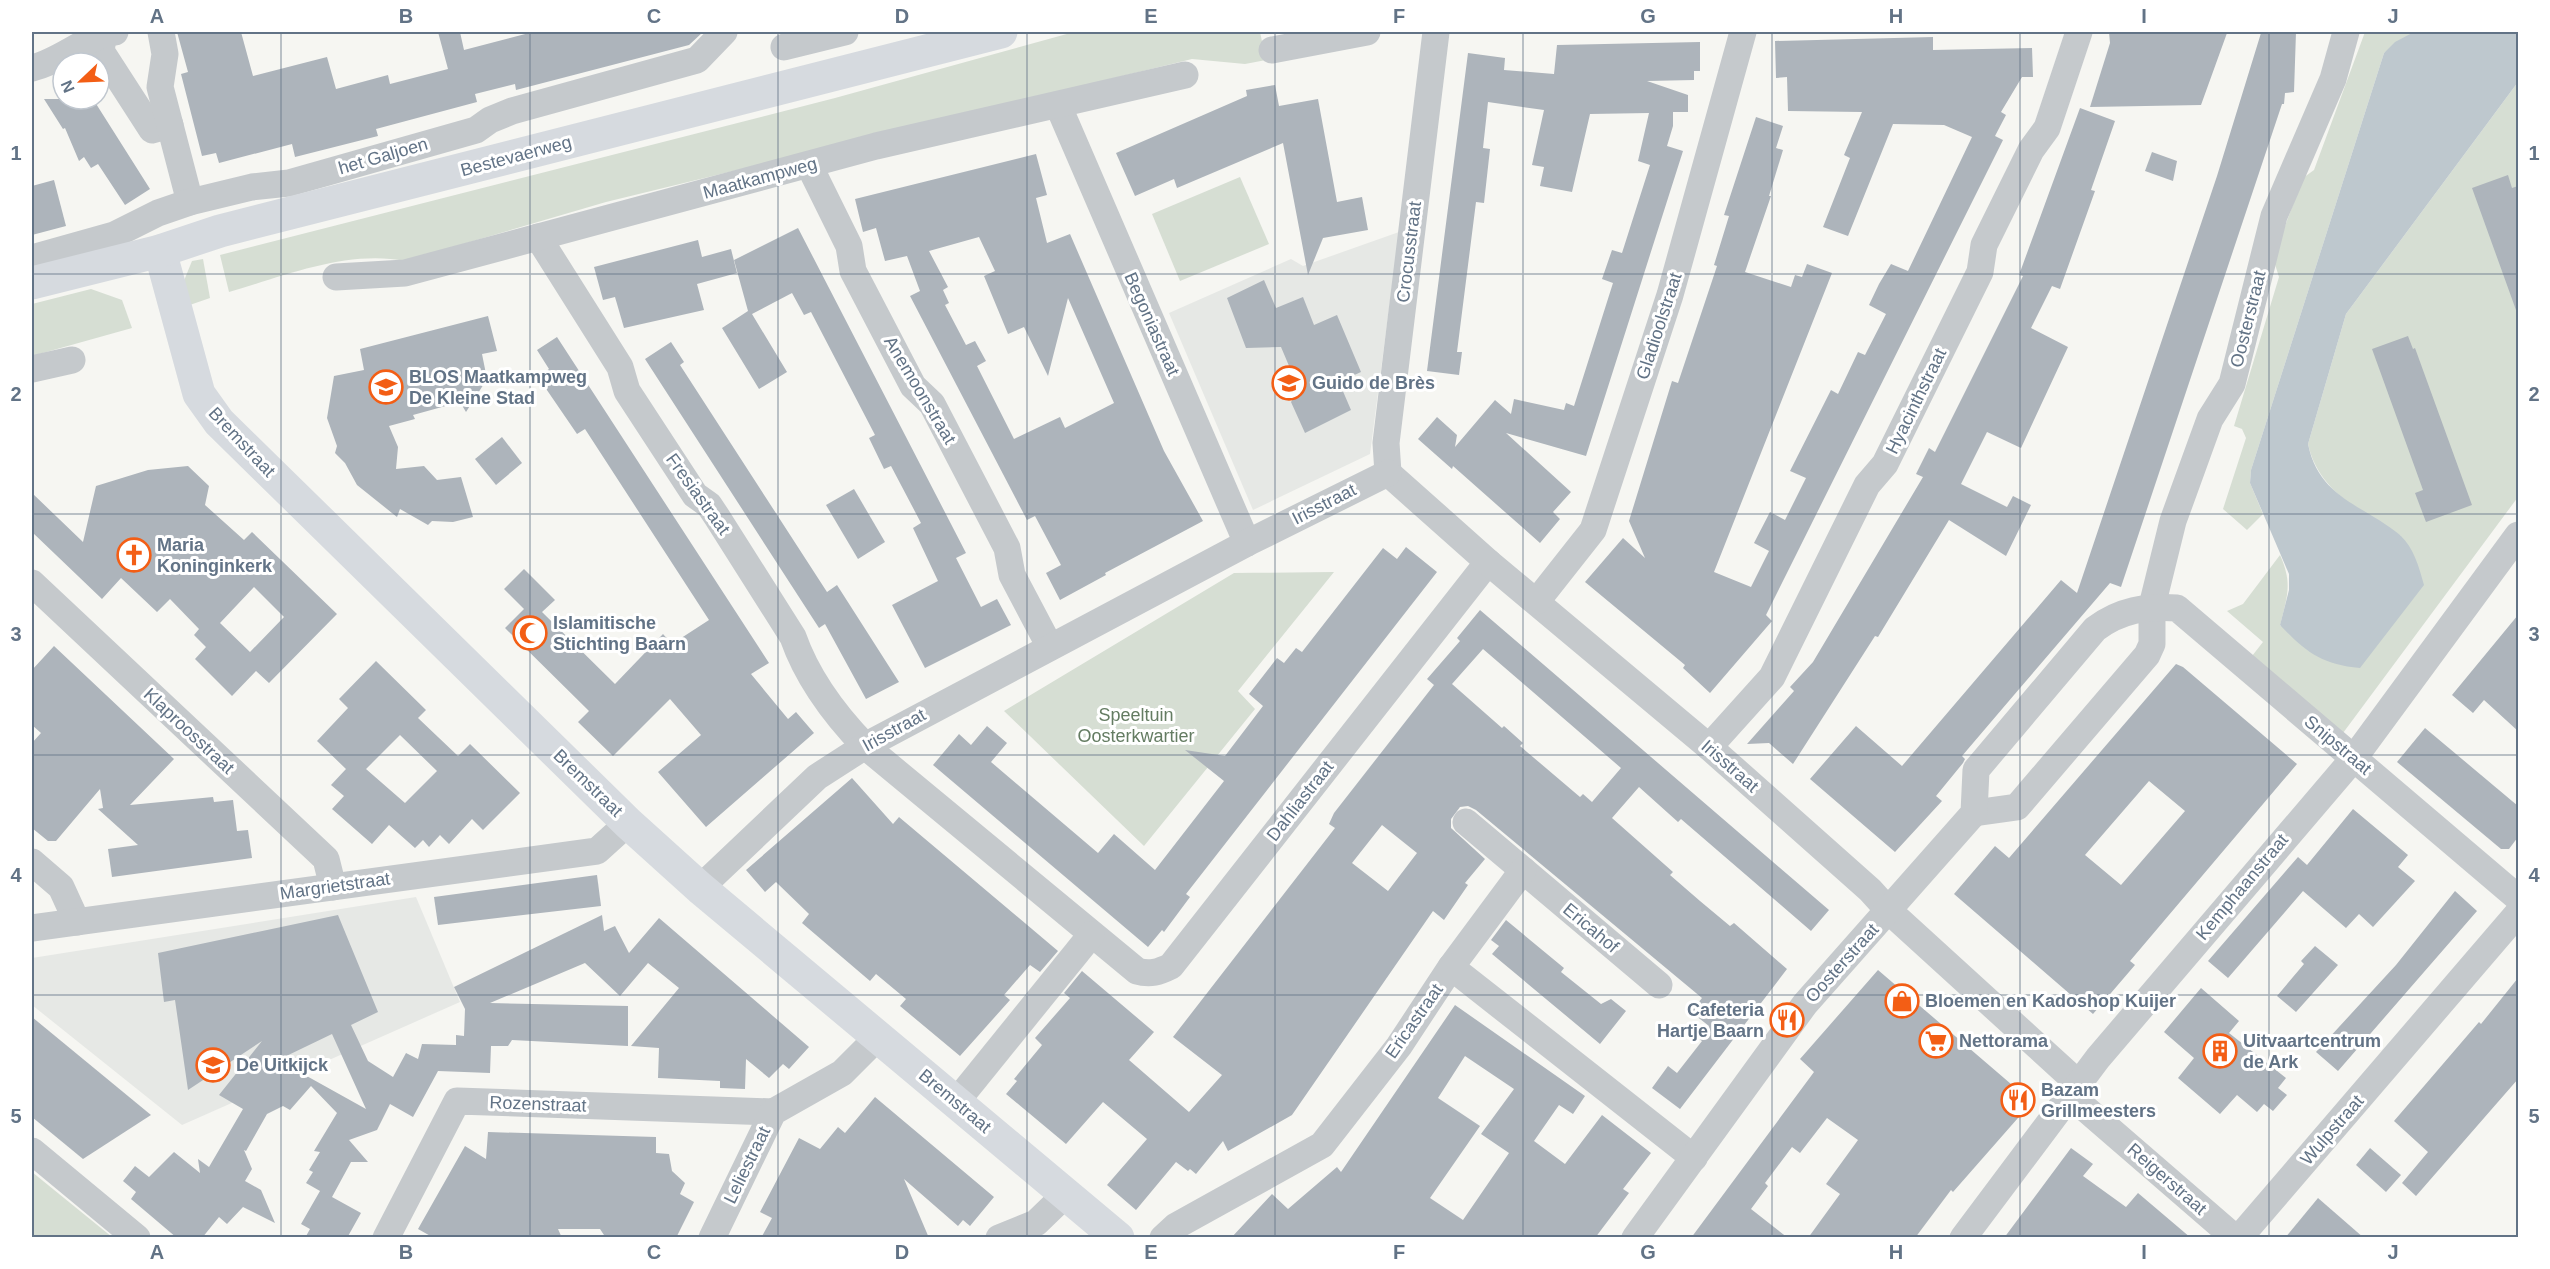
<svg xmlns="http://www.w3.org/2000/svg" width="2550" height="1269" viewBox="0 0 2550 1269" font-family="Arial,sans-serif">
<rect width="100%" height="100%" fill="#f6f6f2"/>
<g fill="#e6e8e5">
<polygon points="1399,232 1370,454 1253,510 1169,313 1291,259 1303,266"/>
<polygon points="416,897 460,1002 182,1125 32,1005 32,958"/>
</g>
<g fill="#d6ded3">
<path d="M1074 32H1260L1266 60 1245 64 1192 59 606 202 405 261C346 250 285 276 229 292L220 255 835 98Z"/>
<polygon points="2365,32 2421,32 2414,32 2384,53 2251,470 2250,483 2263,514 2247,530 2223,509 2246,438 2242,429 2234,426 2279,277 2273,258 2303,178 2314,170"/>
<path d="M2518 82V467L2516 469 2518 497 2343 733 2252 656 2263 642 2227 611 2243 604 2280 555C2293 584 2287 596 2280 626L2401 536C2362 511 2319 493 2308 444L2346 314Z"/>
<polygon points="1240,177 1269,244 1180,281 1152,214"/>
<polygon points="203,259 210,298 184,307 181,288 192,261"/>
<polygon points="91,289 122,300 132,328 32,356 32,304"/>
<polygon points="1334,572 1238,691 1255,709 1144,846 1004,711 1234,573"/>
<polygon points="32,1172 112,1237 32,1237"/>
</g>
<path fill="#bec8ce" d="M2414 32H2518V82L2346 314 2308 444C2319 498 2362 504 2400 535 2414 548 2419 567 2424 585L2360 668C2321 664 2306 652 2280 625L2289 590V574L2250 483 2251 470 2384 53 2395 42Z"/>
<g fill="#adb4bb" fill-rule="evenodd">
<polygon points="177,32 241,32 253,76 327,57 336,89 388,75 390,84 448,69 438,32 460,32 464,50 533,32 703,32 689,45 516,90 515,84 475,94 477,102 376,129 378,136 295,157 292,144 219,163 216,153 202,156 181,74 188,72"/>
<polygon points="2109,32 2163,32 2163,34 2227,33 2201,105 2090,107 2110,43"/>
<polygon points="2296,32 2294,92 2285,93 2284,104 2282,104 2121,587 2110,583 2014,695 1962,756 1965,759 1963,763 1936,796 1942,801 1895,852 1810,779 1856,726 1902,766 2061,580 2077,593 2217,176 2261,33"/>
<polygon points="1933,37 1933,50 2032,48 2033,77 2022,77 2001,112 2006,115 1995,136 2003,140 1766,615 1772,621 1710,693 1683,668 1685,665 1585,582 1623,538 1645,558 1629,521 1672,381 1678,383 1717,266 1714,265 1729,216 1724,215 1756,117 1783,126 1776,148 1783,150 1769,196 1771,196 1745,272 1791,287 1795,275 1802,277 1807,264 1832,273 1714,572 1751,587 1769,551 1754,543 1770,512 1785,520 1806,478 1790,471 1831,390 1838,394 1858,352 1865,355 1886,314 1869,305 1879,284 1891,264 1908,271 1972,137 1944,125 1893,124 1848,236 1823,227 1850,158 1844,155 1862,112 1788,111 1787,77 1776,78 1775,41"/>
<polygon points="1700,42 1700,71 1694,71 1694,80 1647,81 1688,95 1688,112 1673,112 1673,126 1667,146 1683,151 1586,456 1506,433 1571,492 1553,512 1560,519 1540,543 1453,466 1452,469 1418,439 1437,417 1457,435 1455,447 1495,400 1511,414 1514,399 1564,410 1566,403 1574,406 1613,283 1602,279 1612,250 1622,253 1650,165 1638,161 1649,113 1590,114 1572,192 1540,186 1544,167 1532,165 1544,110 1488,102 1483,148 1490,149 1484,203 1476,202 1457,352 1462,352 1459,375 1427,371 1468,53 1505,58 1504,70 1554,74 1557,45"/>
<polygon points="1275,85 1279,106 1318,99 1337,202 1362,197 1368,230 1323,238 1308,275 1283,143 1177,188 1174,179 1135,196 1116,153 1247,96 1246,90"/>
<polygon points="44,99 93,99 150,189 125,205 98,164 91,168 84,157 79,161 65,128 63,129"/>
<polygon points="2080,108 2115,121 2091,190 2095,191 2060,289 2052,286 2031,328 2068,347 2021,448 1987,432 1961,484 2007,507 2013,496 2031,505 2006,556 1949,520 1878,637 1875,636 1793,764 1769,743 1747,744 1794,691 1790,687 1813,662 1923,477 1916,474 1929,448 1935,452 2023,276 2019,275"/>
<polygon points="2152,152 2177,161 2173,181 2145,171"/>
<path d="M1036 154 1047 195 1036 198 1047 243 1070 234 1164 451 1203 521 1105 573 1106 575 1060 600 1046 573 1061 565 1035 516 1027 520 910 296 920 291 907 256 885 261 876 228 863 232 855 199ZM979 237 995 271 984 276 1008 334 1024 327 1048 376 1068 298 1114 403 1065 428 1060 417 1014 439 977 366 986 361 975 341 966 345 945 305 949 303 943 290 948 287 929 251Z"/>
<polygon points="2508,175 2512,188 2518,186 2518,310 2516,310 2472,188"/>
<polygon points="54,180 66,226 32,235 32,186"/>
<polygon points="798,228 966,553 956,558 981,607 997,599 1011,625 925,668 892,605 938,581 913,528 921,523 891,466 884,469 869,438 875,435 811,312 804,315 792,293 752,314 787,372 759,389 722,328 748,311 734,260"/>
<polygon points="698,240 702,257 731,249 737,273 697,284 704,310 624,328 615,297 603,300 594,267"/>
<polygon points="1264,280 1276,308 1303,297 1314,325 1337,315 1361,372 1339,382 1351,410 1305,433 1291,402 1295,396 1289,382 1295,380 1281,347 1246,348 1227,298"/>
<polygon points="488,316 497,351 482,354 487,379 466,412 460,402 413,415 415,419 389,426 398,447 396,469 424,466 437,480 461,477 473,517 453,522 432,521 428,525 400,509 397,517 357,485 345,463 335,453 337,446 327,418 334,376 364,370 360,349"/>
<polygon points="2408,336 2413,349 2415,348 2472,505 2426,522 2415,493 2423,490 2372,349"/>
<polygon points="557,337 769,663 751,674 788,719 796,712 814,733 706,827 658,772 701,735 670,699 613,756 578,722 589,711 505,628 524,609 504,589 524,569 555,600 542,612 615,684 663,634 672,644 709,620 585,429 577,434 538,377 549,369 537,350"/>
<polygon points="671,342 684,362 680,365 827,592 837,585 899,682 866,699 825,624 819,628 645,359"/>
<polygon points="502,437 522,463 496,485 475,459"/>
<path d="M188 466 209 486 205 505 244 540 252 532 337 614 269 683 256 671 232 696 195 659 206 647 194 635 199 629 170 599 157 612 121 578 102 599 32 532V493L83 542 96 486 148 470ZM254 587 284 617 250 652 220 623Z"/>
<polygon points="854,489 885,542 858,559 826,505"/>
<polygon points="1406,547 1437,572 1186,894 1190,897 1164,932 1162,930 1148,947 933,765 959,734 971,745 987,726 1007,743 991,762 1098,853 1114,834 1155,870 1224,781 1185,750 1225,756 1263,706 1249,694 1277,658 1284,663 1296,648 1302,652 1383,548 1397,559"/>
<path d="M1480 610 1829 910 1811 931 1681 819 1678 822 1639 787 1612 818 1673 872 1670 875 1700 901 1730 926 1734 923 1787 969 1680 1109 1652 1088 1668 1066 1677 1073 1702 1041 1699 1039 1709 1026 1691 1012 1702 998 1476 810 1468 806 1460 807 1451 819V828L1485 859 1465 883 1468 885 1444 920 1433 911 1292 1115 1228 1151 1223 1141 1196 1174 1190 1169 1188 1171 1176 1162 1136 1210 1107 1185 1147 1139 1103 1102 1066 1144 1006 1094 1017 1081 1014 1079 1042 1045 1035 1038 1070 998 1064 993 1082 971 1154 1032 1129 1060 1189 1112 1222 1075 1173 1037 1335 828 1329 824 1334 813 1434 685 1427 679 1460 641 1457 638ZM1483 649 1621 768 1592 802 1583 794 1580 797 1520 746 1523 743 1504 726 1502 728 1452 684ZM1382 825 1417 853 1388 891 1352 863Z"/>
<polygon points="2518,615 2518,731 2484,700 2473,713 2452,695"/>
<polygon points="54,646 174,759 130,805 213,797 214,802 233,800 237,831 248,830 252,858 112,877 108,849 138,845 98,809 103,808 100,789 56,841 48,841 32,828 32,743 41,733 32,725 32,670"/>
<path d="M376 661 426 710 418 718 458 756 470 744 520 793 483 830 472 819 449 844 440 835 429 847 423 840 415 848 389 825 372 844 332 809 344 796 331 785 346 769 317 741 348 708 339 699ZM400 735 437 771 405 803 366 769Z"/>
<path d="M2176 664 2183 667 2297 764 2130 961 2135 965 2093 1014 1954 894 1995 846 2009 858ZM2149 781 2185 811 2121 885 2085 855Z"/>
<polygon points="2425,728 2518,806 2518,837 2509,849 2501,849 2397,762"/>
<polygon points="852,778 893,824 899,817 1058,951 1040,972 1030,965 1004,995 1010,1000 960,1056 900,1006 906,999 876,974 870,981 802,923 809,914 776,882 765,892 746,870"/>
<polygon points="2353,809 2408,855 2398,867 2415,881 2373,927 2359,914 2346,928 2303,891 2228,978 2208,961 2298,857 2307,865"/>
<polygon points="597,875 601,906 438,925 434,897"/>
<polygon points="2455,891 2477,911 2338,1071 2316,1052 2396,965"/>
<path d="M338 915 378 1012 351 1025 368 1061 393 1077 406 1053 418 1059 422 1044 456 1045V1035L464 1036 465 1009 454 987 602 915 604 931 615 926 629 953 659 918 809 1047 789 1069 783 1064 769 1078 746 1059 745 1089 720 1088V1081L658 1078 659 1048 631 1046 679 988 648 963 620 996 585 963 490 1003 628 1006V1046L512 1040 508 1046H491L490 1073 438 1071 413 1117 390 1104 377 1130 349 1140 368 1162H351L332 1197 361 1213 347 1238H305L310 1229 301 1224 320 1191 306 1183 313 1172 309 1170 320 1152 314 1151 337 1113 311 1086 290 1110 283 1106 267 1114 246 1151 244 1150 252 1169 245 1181 261 1190 275 1223 243 1207 227 1224 219 1217 202 1238H177L131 1199 136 1192 123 1181 135 1166 149 1177 174 1152 200 1173 198 1159 209 1167 243 1109 219 1095 262 1041 188 1090 175 1000 164 1002 158 953ZM332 1034 366 1109 278 1060Z"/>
<polygon points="1506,920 1564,968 1561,972 1601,1004 1611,999 1626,1011 1600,1044 1492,954 1499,946 1491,940"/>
<polygon points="2315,946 2338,965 2296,1012 2277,996 2304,964 2301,961"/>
<polygon points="1878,970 2032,1102 1953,1192 1951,1190 1915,1238 1808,1238 1840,1194 1826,1184 1858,1140 1827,1118 1800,1153 1792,1147 1765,1183 1768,1186 1751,1209 1788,1238 1691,1238 1814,1072 1800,1059"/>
<polygon points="2518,978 2518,1079 2416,1196 2402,1183 2428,1152 2394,1121 2479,1022 2481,1024"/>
<polygon points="2201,988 2239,1021 2229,1033 2286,1078 2278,1088 2287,1095 2273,1111 2264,1104 2257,1112 2237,1095 2220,1114 2178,1078 2194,1058 2164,1032"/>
<path d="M1455 1005 1585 1096 1573 1114 1559 1105 1534 1141 1565 1164 1602 1115 1651 1153 1623 1189 1629 1193 1595 1238H1231L1272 1194 1288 1209 1337 1167 1341 1172ZM1465 1056 1514 1089 1481 1134 1509 1153 1463 1220 1430 1198 1480 1126 1438 1098Z"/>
<polygon points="32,1017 151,1115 83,1159 32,1117"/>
<polygon points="875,1097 994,1197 970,1226 963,1220 958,1226 904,1179 929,1238 761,1238 772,1218 760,1212 799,1138 820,1149 838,1127 845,1133"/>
<polygon points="488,1132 656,1137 656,1153 669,1154 672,1171 685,1183 680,1194 694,1202 676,1238 606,1238 600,1229 558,1229 562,1238 434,1238 418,1229 465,1146 486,1159"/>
<polygon points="2071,1148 2093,1164 2083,1176 2126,1207 2138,1193 2191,1238 2004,1238"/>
<polygon points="2370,1148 2401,1175 2386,1192 2356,1165"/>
<polygon points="2318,1198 2364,1238 2285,1238"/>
</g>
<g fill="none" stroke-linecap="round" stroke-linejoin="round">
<g stroke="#c5c9cc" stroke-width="27">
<polyline points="104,32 101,51 152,130 170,125"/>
<polyline points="161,32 165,54 160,87 190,202"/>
<polyline points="784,47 845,32"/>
<polyline points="1272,50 1367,32"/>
<path d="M32 68C62 61 84 37 115 32"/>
<polyline points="1058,105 1247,543"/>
<polyline points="809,165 849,246 853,271 913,386 932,404 1007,548 1012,575 1050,647"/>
<path d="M538 237 620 367 627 391 695 495 709 505 717 517 793 637C807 677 835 715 865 746L1137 971C1150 975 1159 972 1171 966L1488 562"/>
<polyline points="32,258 114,235 158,213 190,202 252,187 289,183 476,130 490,120 512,111 697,60 724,32"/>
<polyline points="336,277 405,273 876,146 1185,75"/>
<polyline points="32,369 72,360"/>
<polyline points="1388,473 1488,562 1709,747 1870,890 1889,911 2080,1085"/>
<polyline points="1388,473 1386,443 1436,32"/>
<polyline points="32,583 326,859 333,887"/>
<polyline points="1537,601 1593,530 1670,295 1743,32"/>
<polyline points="1709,747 1772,677 1867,485 1885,464 1980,272 1984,245 2031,150 2047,128 2079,32"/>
<polyline points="1974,813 2017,807 2147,655 2152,644 2152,606 2173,521 2210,419 2232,384 2274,216 2333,79 2346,32"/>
<polyline points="1466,822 1659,985"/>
<polyline points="32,862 61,887 77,922"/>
<polyline points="700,888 817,777 865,746 1247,543 1388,473"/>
<polyline points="32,928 597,851 628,823"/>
<polyline points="1451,967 1523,870"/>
<polyline points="2072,1097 2235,1238"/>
<polyline points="956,1102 1091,935"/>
<polyline points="32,1151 137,1238"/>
<polyline points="386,1238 457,1101 773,1112"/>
<polyline points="712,1238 773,1112 842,1073 878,1037"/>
<polyline points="999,1238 1036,1223 1066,1194"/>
<polyline points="1163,1238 1176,1226 1322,1145 1399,1046 1451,967 1694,1158"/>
<path d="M1635 1238 1805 1004 1974 813 1976 770 2095 629C2120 610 2146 606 2177 608L2518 898"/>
<polyline points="1963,1238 2098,1058 2354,758 2518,535"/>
<polyline points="2239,1238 2518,913"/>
</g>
<g stroke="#d6dadf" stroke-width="33">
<polyline points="160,251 199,394 219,422 628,823 700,888 1118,1238"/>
<polyline points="32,283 160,251 220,231 1001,32"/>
</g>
</g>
<path fill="none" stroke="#627386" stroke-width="1.5" stroke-opacity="0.55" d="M281 32V1238M530 32V1238M778 32V1238M1027 32V1238M1275 32V1238M1523 32V1238M1772 32V1238M2020 32V1238M2269 32V1238M32 274H2518M32 514H2518M32 755H2518M32 995H2518"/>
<defs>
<g id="school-ring" transform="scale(1.725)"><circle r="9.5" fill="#fff" stroke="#f35e15" stroke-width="1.5"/><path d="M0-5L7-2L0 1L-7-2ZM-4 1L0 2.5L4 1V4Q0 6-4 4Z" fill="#f35e15"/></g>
<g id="church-ring" transform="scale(1.725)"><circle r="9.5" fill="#fff" stroke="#f35e15" stroke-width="1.5"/><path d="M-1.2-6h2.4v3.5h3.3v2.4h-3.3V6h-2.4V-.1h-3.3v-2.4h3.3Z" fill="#f35e15"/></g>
<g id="mosque-ring" transform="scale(1.725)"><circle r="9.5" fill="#fff" stroke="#f35e15" stroke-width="1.5"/><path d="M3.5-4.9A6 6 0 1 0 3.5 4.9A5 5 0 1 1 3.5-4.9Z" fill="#f35e15"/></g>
<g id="shop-ring" transform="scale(1.725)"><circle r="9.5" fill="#fff" stroke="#f35e15" stroke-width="1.5"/><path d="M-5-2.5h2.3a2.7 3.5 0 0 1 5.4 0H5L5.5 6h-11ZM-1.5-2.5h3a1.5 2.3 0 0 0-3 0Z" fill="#f35e15"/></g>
<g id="restaurant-ring" transform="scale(1.725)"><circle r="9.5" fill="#fff" stroke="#f35e15" stroke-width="1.5"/><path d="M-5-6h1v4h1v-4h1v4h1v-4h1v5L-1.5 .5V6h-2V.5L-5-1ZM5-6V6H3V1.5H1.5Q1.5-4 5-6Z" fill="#f35e15"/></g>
<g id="supermarket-ring" transform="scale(1.725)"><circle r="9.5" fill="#fff" stroke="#f35e15" stroke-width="1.5"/><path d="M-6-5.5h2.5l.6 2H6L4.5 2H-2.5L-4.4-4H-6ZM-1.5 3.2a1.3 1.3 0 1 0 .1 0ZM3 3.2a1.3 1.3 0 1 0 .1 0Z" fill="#f35e15"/></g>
<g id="building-ring" transform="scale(1.725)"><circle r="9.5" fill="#fff" stroke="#f35e15" stroke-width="1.5"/><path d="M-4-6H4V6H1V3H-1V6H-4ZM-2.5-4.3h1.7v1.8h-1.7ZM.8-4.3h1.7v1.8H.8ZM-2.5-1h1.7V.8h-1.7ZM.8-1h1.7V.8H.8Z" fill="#f35e15"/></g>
</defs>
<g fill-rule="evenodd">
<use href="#school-ring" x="1289" y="383"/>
<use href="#school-ring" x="386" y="387"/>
<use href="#church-ring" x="134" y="555"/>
<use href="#mosque-ring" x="530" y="633"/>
<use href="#shop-ring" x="1902" y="1001"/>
<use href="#restaurant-ring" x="1787" y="1020"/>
<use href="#supermarket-ring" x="1936" y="1041"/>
<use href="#building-ring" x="2220" y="1051"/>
<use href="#school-ring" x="213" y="1065"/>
<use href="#restaurant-ring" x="2018" y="1100"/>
</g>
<g text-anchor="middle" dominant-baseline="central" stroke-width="6" stroke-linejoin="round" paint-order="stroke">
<g font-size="18" fill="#627386" stroke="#fff">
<text transform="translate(383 156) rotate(-16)">het Galjoen</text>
<text transform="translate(516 156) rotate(-15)">Bestevaerweg</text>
<text transform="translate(760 178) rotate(-15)">Maatkampweg</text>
<text transform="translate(1409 252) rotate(-83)">Crocusstraat</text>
<text transform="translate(2248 319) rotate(-76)">Oosterstraat</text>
<text transform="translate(1152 324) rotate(66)">Begoniastraat</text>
<text transform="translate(1659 326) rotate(-72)">Gladioolstraat</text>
<text transform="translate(920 390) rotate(59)">Anemoonstraat</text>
<text transform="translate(1916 401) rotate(-64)">Hyacinthstraat</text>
<text transform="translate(242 442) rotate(47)">Bremstraat</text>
<text transform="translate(698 494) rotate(54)">Fresiastraat</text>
<text transform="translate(1324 504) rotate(-27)">Irisstraat</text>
<text transform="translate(894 730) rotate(-29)">Irisstraat</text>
<text transform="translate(189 731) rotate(43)">Klaproosstraat</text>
<text transform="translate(2338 745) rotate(40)">Snipstraat</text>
<text transform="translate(1730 766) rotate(41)">Irisstraat</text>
<text transform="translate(588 783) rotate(44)">Bremstraat</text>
<text transform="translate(1300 801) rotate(-52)">Dahliastraat</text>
<text transform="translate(335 886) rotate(-8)">Margrietstraat</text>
<text transform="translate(2242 887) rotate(-50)">Kemphaanstraat</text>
<text transform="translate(1591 928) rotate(40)">Ericahof</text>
<text transform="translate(1842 963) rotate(-48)">Oosterstraat</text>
<text transform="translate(1414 1021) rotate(-55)">Ericastraat</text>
<text transform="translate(955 1101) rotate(40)">Bremstraat</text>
<text transform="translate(538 1104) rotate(2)">Rozenstraat</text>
<text transform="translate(2332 1130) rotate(-49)">Wulpstraat</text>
<text transform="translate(747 1165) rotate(-64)">Leliestraat</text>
<text transform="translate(2167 1179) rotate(41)">Reigerstraat</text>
</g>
<g font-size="18" font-weight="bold" fill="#627386" stroke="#fff" text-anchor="start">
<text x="409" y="377">BLOS Maatkampweg<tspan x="409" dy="21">De Kleine Stad</tspan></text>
<text x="1312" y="383">Guido de Brès</text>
<text x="157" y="545">Maria<tspan x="157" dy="21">Koninginkerk</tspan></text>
<text x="553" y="623">Islamitische<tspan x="553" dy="21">Stichting Baarn</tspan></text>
<text x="1925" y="1001">Bloemen en Kadoshop Kuijer</text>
<text x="1764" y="1010" text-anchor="end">Cafeteria<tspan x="1764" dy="21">Hartje Baarn</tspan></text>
<text x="1959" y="1041">Nettorama</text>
<text x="2243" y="1041">Uitvaartcentrum<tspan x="2243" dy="21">de Ark</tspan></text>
<text x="236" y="1065">De Uitkijck</text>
<text x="2041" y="1090">Bazam<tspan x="2041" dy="21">Grillmeesters</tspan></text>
</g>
<g font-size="18" fill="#647c62" stroke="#fff">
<text x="1136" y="715">Speeltuin<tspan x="1136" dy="21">Oosterkwartier</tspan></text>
</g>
</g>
<rect width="2550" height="1269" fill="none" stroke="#ffffff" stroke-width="66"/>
<g transform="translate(81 81) rotate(247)"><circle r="28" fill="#ffffff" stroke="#c0c7cf" stroke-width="1.5"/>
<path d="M0-4.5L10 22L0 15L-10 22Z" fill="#f35e15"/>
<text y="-9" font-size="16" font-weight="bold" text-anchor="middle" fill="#627386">N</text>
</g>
<rect x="33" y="33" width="2484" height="1203" fill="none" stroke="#627386" stroke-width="2"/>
<g font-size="20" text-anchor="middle" font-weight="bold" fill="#627386">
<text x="157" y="23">A</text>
<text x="406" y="23">B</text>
<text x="654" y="23">C</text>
<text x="902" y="23">D</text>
<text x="1151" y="23">E</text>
<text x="1399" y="23">F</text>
<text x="1648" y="23">G</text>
<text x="1896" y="23">H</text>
<text x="2144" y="23">I</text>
<text x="2393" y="23">J</text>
<text x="16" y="160">1</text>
<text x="2534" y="160">1</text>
<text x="16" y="401">2</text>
<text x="2534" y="401">2</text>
<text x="16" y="641">3</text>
<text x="2534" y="641">3</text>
<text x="16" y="882">4</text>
<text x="2534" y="882">4</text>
<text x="16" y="1123">5</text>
<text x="2534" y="1123">5</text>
<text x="157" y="1259">A</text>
<text x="406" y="1259">B</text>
<text x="654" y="1259">C</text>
<text x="902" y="1259">D</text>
<text x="1151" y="1259">E</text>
<text x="1399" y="1259">F</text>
<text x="1648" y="1259">G</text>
<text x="1896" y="1259">H</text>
<text x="2144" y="1259">I</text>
<text x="2393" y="1259">J</text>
</g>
</svg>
